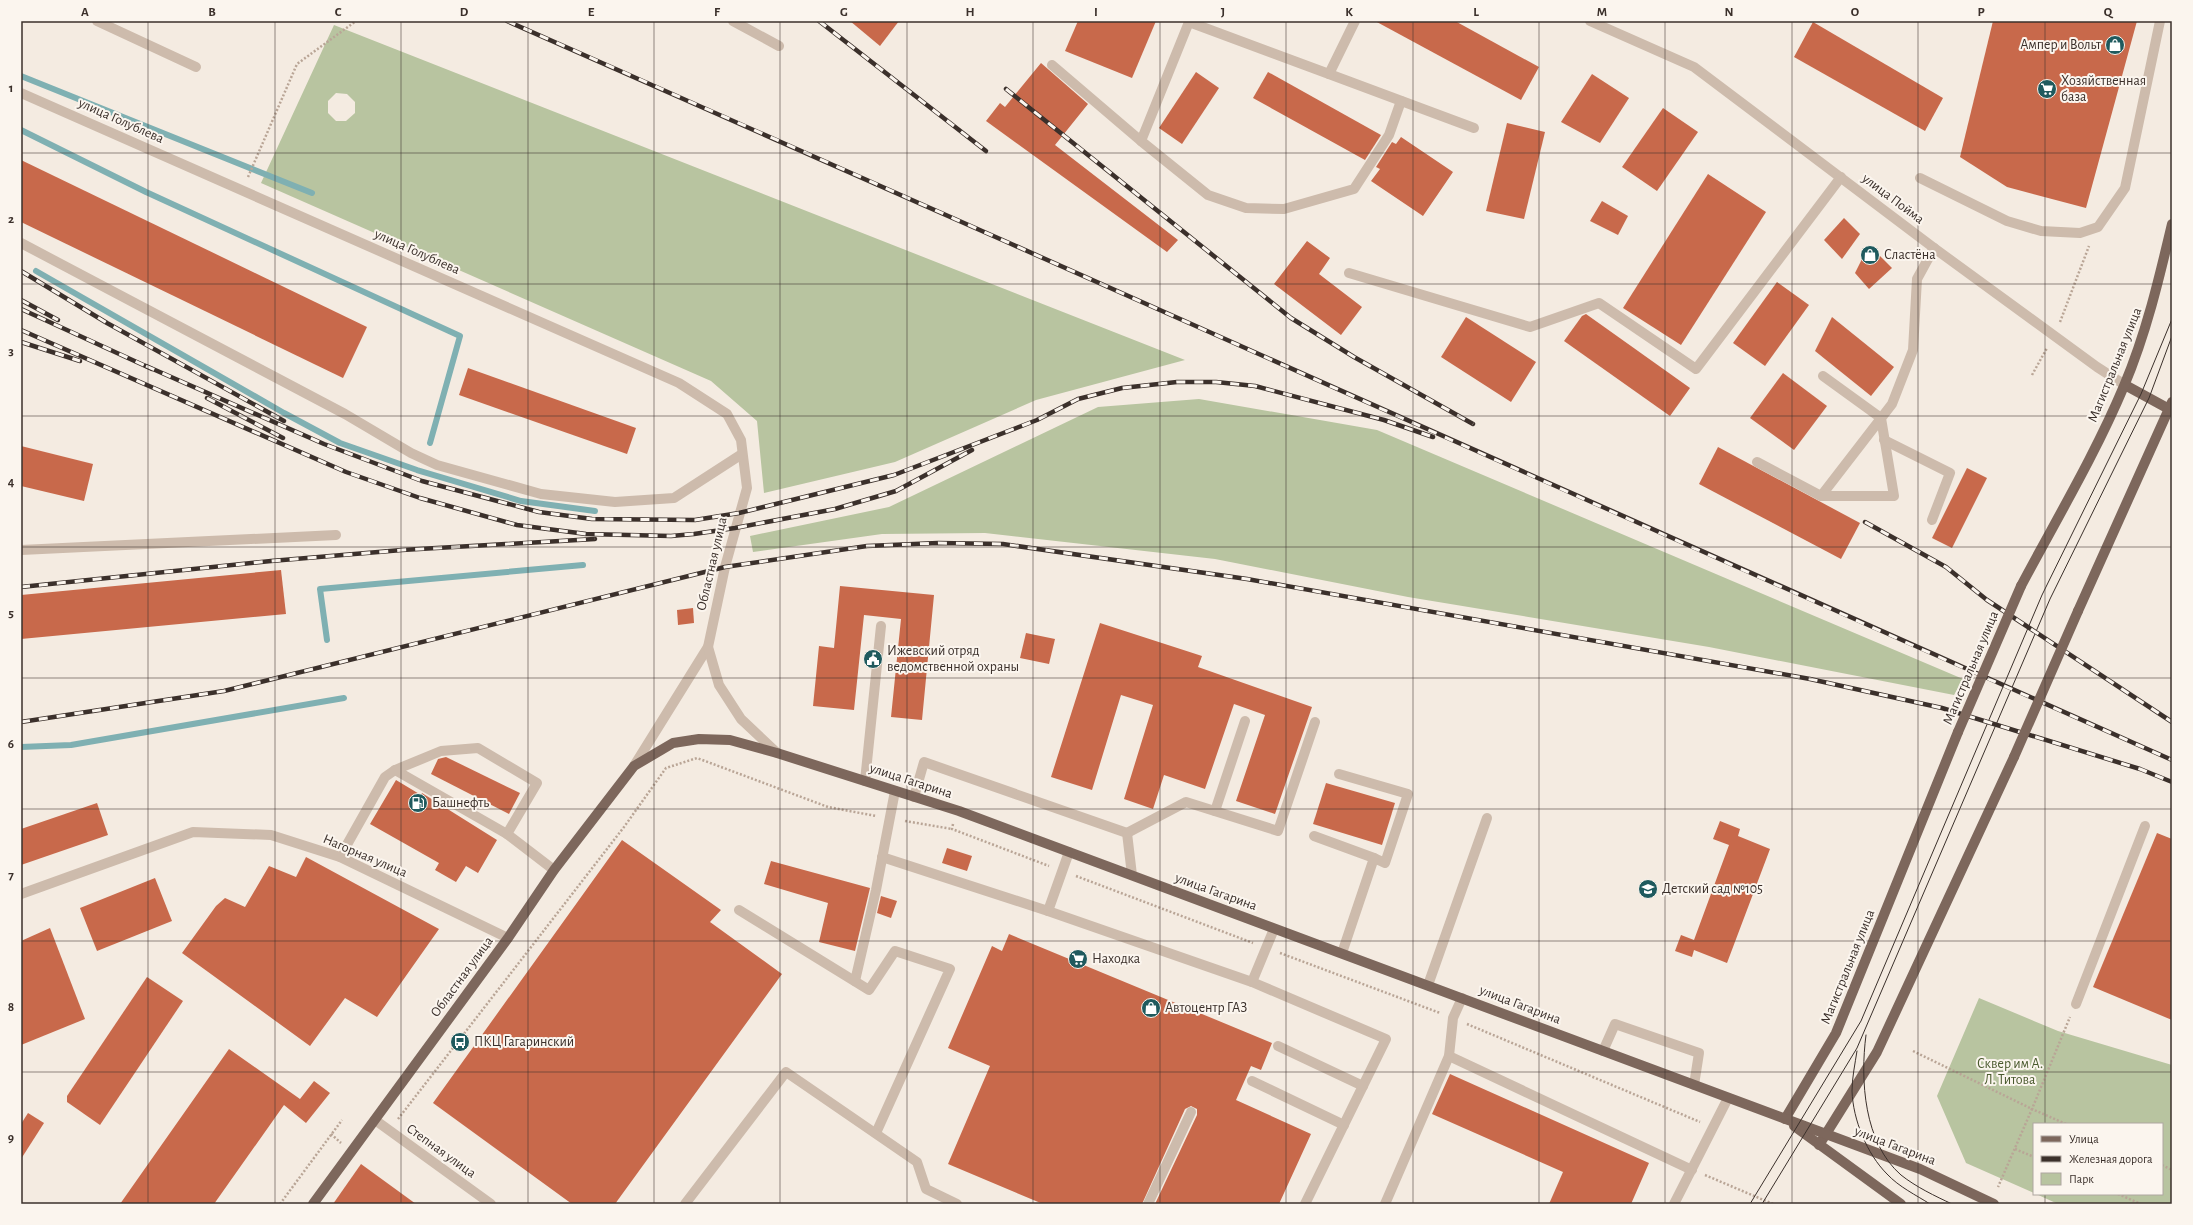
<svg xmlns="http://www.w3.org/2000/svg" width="2193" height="1225" viewBox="0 0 2193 1225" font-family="'Alegreya Sans',sans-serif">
<rect width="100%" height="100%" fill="#f4ebe1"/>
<g fill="#b8c4a0" fill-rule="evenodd">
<path d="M334 25 1185 360 1036 400 895 462 764 493 757 421 711 381 261 183ZM336 93 347 94 355 102V113L346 121H336L328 113V101Z"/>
<polygon points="1199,399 1377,430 1963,679 1954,695 1709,647 1408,597 1215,559 985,533 882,534 753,552 750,536 889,507 1098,407"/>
<polygon points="1979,998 2058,1031 2172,1065 2172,1204 2058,1204 2036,1194 2162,1194 2162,1124 2034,1124 2034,1193 1966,1163 1937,1096"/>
</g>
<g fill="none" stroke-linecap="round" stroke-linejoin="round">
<g stroke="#7fb0b2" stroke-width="6">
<polyline points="21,76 312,193"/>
<polyline points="21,130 146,192 460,336 430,443"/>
<polyline points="36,271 284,413 340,443 417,470 521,501 595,511"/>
<polyline points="327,640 320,589 583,565"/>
<polyline points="21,747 71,745 344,698"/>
</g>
</g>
<g fill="#c8694b">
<polygon points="850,21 899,21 880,46"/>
<polygon points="1078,21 1156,21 1132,78 1065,51"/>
<polygon points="1375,21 1455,21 1539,67 1521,100"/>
<polygon points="1993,21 2137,21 2086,208 2007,187 1960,157"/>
<polygon points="1813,22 1943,98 1925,131 1794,57"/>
<polygon points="1041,63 1088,104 1055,145 1178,240 1167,252 986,121 1000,103 1005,107"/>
<polygon points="1196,72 1219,88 1182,144 1159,128"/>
<polygon points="1268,72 1381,135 1365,160 1253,98"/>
<polygon points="1592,74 1629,98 1600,143 1561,122"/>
<polygon points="1663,108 1698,132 1657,191 1622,167"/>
<polygon points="1507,123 1545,132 1524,219 1486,211"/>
<polygon points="1401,137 1453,172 1423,216 1371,181 1380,169 1376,167 1392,142 1396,144"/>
<polygon points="21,160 367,327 343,378 21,222"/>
<polygon points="1708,174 1766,212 1681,345 1623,308"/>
<polygon points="1602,201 1628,216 1618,235 1590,221"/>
<polygon points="1844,218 1860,234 1842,259 1824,240"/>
<polygon points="1307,241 1330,258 1319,274 1362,307 1341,335 1274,284"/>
<polygon points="1869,245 1892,268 1869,289 1855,273"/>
<polygon points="1777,282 1809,305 1765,366 1733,343"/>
<polygon points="1586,314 1690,388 1670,416 1564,341 1582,316"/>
<polygon points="1466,317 1536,362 1511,402 1441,357"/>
<polygon points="1832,317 1894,367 1871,396 1815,351"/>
<polygon points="468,368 636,428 627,454 459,395"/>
<polygon points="1783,373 1827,406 1794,450 1750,418"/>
<polygon points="21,446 93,464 84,501 21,486"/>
<polygon points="1718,447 1860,523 1841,559 1699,484"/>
<polygon points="1967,468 1987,478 1952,548 1932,538"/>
<polygon points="281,570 286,614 21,639 21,595"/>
<polygon points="840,586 934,595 922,720 891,717 901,619 864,615 854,710 813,706 819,646 834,648"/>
<polygon points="693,608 694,623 678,625 677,610"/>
<polygon points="1100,623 1202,656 1198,667 1312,707 1275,814 1236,801 1265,715 1234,704 1205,789 1164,775 1153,809 1124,799 1153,705 1121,695 1092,790 1051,777"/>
<polygon points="1026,633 1055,639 1049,664 1020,658"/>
<polygon points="446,757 520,793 509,814 431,774 438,759"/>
<polygon points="396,780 421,795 422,793 497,840 478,873 466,866 456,882 435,870 439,863 370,824"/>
<polygon points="1326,783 1395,803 1382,845 1313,824"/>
<polygon points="97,803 108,835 21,865 21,829"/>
<polygon points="1720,821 1740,829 1738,836 1770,849 1727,963 1694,950 1692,957 1675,951 1681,935 1694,940 1729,845 1713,839"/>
<polygon points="2157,833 2172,839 2172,1020 2093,987"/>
<polygon points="622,840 721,910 710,922 782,974 615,1204 572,1204 433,1103"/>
<polygon points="947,848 972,856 967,871 942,863"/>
<polygon points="306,857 439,929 377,1017 345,998 310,1046 182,953 216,906 225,898 245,907 269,866 296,877"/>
<polygon points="771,861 870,888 855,951 819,942 828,903 764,884"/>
<polygon points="155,878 172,921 97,951 80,908"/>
<polygon points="881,896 897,901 891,918 877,913"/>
<polygon points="50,928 85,1019 21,1045 21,941"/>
<polygon points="1009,934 1272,1043 1261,1070 1251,1066 1236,1100 1311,1134 1279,1204 1155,1204 1197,1115 1197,1109 1191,1106 1185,1109 1142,1204 1043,1204 948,1164 990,1066 948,1048 992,946 1002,951"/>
<polygon points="147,977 183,1001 100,1125 67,1102 67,1096"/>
<polygon points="229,1049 300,1099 314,1081 330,1093 306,1123 284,1105 214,1204 120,1204"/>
<polygon points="1450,1074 1649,1163 1631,1204 1549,1204 1563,1172 1432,1114"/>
<polygon points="28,1113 44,1123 21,1159 21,1124"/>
<polygon points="361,1164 416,1204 333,1204"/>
</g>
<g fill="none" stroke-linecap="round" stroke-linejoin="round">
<g stroke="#b9a596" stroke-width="2.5" stroke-dasharray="2 2" stroke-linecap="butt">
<polyline points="248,177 297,64 356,21"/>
<polyline points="2060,322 2089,246"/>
<polyline points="2032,375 2047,348"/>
<polyline points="905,821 952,829"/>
<polyline points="953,824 952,829 1049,866"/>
<polyline points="1076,876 1253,943"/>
<polyline points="1280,953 1440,1013"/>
<polyline points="1467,1024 1700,1122"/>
<polyline points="1913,1051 2032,1109 1998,1187"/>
<polyline points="398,1119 624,827 666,768 697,758 828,807 876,816"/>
<polyline points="2066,1124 2032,1109 2070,1017"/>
<polyline points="331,1134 341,1143"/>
<polyline points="2015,1149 2034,1157"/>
<polyline points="2162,1165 2172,1170"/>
<polyline points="1705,1175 1773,1204"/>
<polyline points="2118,1194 2141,1204"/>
<polyline points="280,1204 342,1120"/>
</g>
<g stroke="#cdbbac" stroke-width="10">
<polyline points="97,21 196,67"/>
<polyline points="733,21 779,46"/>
<polyline points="1355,21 1329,74 1474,128"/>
<polyline points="1590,21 1694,67 1934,248 2097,367 2125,385"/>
<polyline points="1052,65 1141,141 1189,22 1329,74"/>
<polyline points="21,93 679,383 727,414 741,440 747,488 725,567 708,647 634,766"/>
<polyline points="1141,141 1208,195 1246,208 1284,209 1354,189 1389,135 1401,101"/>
<polyline points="1920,178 2007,221 2041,231 2080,233 2098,227 2125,188 2160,21"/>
<polyline points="21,243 345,414 411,453 437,465 541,494 615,502 674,498 742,454"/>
<polyline points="1349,273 1530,327 1599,303 1696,369 1841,177"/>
<polyline points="1823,376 1881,418 1894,496 1821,496 1892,404 1913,350 1917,279 1934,248"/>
<polyline points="1884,440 1950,473 1932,520"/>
<polyline points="1757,462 1821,496"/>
<polyline points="21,550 336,535"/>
<polyline points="708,647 719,685 741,719 777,753"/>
<polyline points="395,770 507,834"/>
<polyline points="1339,774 1408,794 1385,863 1374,858"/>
<polyline points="865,781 881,626"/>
<polyline points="914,797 924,762 1127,833 1132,875"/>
<polyline points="1215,811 1245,721"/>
<polyline points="1127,833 1186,802 1278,831 1315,722"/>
<polyline points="1314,836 1374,858 1342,953"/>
<polyline points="340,857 385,777 395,770 441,751 478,748 537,783 507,834 554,870"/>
<polyline points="882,857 1048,911 1252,982 1386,1039 1305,1204"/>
<polyline points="21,894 193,832 271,835 340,857 508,938"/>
<polyline points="739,910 869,990 895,951 950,969 876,1133"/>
<polyline points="1048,911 1069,852"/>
<polyline points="855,981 876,890 895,791"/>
<polyline points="1252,982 1274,929"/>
<polyline points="1428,985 1487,818"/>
<polyline points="2076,1004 2145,826"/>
<polyline points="1278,1046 1363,1086"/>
<polyline points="1603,1051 1615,1024 1699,1053 1694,1085"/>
<polyline points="1449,1056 1692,1170"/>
<polyline points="1252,1081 1344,1125"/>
<polyline points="375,1120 491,1204"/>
<polyline points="685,1204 786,1072 917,1162 926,1189 957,1204"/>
<polyline points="1148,1204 1191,1112"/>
<polyline points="1385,1204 1449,1056 1453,1018 1462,998"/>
<polyline points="1674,1204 1728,1098"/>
</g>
<g stroke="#7d675c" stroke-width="10">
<polyline points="2125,385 2169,409"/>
<path d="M2021 586C2056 520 2095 455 2124 386 2146 334 2159 279 2172 224"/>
<polyline points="2078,611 2172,402"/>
<polyline points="1785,1119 1836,1033 1958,732"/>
<polyline points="1794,1126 1901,1204"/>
<polyline points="1819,1145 1877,1052 2014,757"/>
<polyline points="313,1204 508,938 554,870 634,766 673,743 699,739 730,740 777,753 959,811 1920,1169 1994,1204"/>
</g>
<g stroke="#3b302b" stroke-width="1">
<path d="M1866 1035C1860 1080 1864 1143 1901 1175 1916 1187 1935 1196 1952 1204"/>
<path d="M1857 1051C1855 1064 1852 1078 1852 1091 1853 1120 1867 1154 1887 1174 1899 1187 1916 1195 1930 1204"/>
<polyline points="1750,1204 1861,1021 2042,595 2141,394 2172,319"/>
<polyline points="1762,1204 1857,1048 2050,599 2149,398 2172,336"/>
</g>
<g stroke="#3b302b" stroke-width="4.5">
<g id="rail">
<path d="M507 21C1063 265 1616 515 2172 760"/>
<polyline points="819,21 986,151"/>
<polyline points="1006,89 1291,318 1354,357 1473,424"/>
<polyline points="21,271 107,323 284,421"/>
<polyline points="21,300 58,320"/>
<polyline points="21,309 152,369"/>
<polyline points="21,330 346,472 420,498 517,525 586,534 671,536 694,534 735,528 835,509 896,491 972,450"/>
<polyline points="21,342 80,361"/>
<polyline points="146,366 324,444 422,481 539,512 592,519 695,520 739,513 894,475 1037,420 1078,399 1122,388 1177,382 1216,382 1255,386 1384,420 1433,437"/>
<polyline points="207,398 283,438"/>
<polyline points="1865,522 1946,567 1987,600 2172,722"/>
<polyline points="21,587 271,561 402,550 595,539"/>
<polyline points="21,722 224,691 725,567 867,546 938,543 1003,544 1247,579 1810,679 1942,708 2140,769 2172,782"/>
</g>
</g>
<use href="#rail" stroke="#fbf5ee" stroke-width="3" stroke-dasharray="9" stroke-linecap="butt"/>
<g stroke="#7d675c" stroke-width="10">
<polyline points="1958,732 2021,586"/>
<polyline points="2014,757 2078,611"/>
</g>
</g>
<path fill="none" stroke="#3b302b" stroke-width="1" stroke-opacity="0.55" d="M148 21V1204M275 21V1204M401 21V1204M528 21V1204M654 21V1204M780 21V1204M907 21V1204M1033 21V1204M1160 21V1204M1286 21V1204M1413 21V1204M1539 21V1204M1665 21V1204M1792 21V1204M1918 21V1204M2045 21V1124M21 153H2172M21 284H2172M21 416H2172M21 547H2172M21 678H2172M21 809H2172M21 941H2172M21 1072H2172M2045 1194V1204"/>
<defs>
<g id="shop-disc" transform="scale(1)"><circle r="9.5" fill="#1f5a5e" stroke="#fbf5ee"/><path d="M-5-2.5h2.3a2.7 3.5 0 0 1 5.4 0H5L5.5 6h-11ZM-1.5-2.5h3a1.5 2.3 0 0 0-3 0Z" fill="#fff"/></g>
<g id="supermarket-disc" transform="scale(1)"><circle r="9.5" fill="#1f5a5e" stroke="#fbf5ee"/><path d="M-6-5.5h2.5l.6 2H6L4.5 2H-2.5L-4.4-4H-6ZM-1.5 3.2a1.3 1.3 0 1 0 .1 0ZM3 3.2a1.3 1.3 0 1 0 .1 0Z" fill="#fff"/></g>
<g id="civic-disc" transform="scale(1)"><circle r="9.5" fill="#1f5a5e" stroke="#fbf5ee"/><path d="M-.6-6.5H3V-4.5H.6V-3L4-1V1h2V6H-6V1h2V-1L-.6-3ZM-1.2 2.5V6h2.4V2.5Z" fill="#fff"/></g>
<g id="fuel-disc" transform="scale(1)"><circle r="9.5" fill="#1f5a5e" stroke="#fbf5ee"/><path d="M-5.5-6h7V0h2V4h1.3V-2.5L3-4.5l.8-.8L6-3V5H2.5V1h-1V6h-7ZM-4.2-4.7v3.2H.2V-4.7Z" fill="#fff"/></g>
<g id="school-disc" transform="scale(1)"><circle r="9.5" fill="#1f5a5e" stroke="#fbf5ee"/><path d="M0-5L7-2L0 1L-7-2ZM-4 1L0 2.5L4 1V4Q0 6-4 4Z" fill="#fff"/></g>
<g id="bus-disc" transform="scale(1)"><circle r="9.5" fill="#1f5a5e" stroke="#fbf5ee"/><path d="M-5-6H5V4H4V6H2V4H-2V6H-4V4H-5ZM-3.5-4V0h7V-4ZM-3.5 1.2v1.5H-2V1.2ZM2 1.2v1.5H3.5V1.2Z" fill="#fff"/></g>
</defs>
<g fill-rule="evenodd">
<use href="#shop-disc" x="2115" y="45"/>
<use href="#supermarket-disc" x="2047" y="89"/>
<use href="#shop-disc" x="1870" y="255"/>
<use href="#civic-disc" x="873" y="659"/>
<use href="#fuel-disc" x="418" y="803"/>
<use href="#school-disc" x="1648" y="889"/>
<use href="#supermarket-disc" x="1078" y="959"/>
<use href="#shop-disc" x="1151" y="1008"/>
<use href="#bus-disc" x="460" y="1042"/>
</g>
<g text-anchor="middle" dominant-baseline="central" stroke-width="4" stroke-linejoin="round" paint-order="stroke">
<g font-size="14" fill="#3b302b" stroke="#fbf5ee" text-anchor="start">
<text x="2101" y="45" text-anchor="end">Ампер и Вольт</text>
<text x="2061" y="81">Хозяйственная<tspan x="2061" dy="16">база</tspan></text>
<text x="1884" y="255">Сластёна</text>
<text x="887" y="651">Ижевский отряд<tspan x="887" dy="16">ведомственной охраны</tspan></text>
<text x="432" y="803">Башнефть</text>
<text x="1662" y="889">Детский сад №105</text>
<text x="1092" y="959">Находка</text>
<text x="1165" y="1008">Автоцентр ГАЗ</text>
<text x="474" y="1042">ПКЦ Гагаринский</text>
</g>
<g font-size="14" fill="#3b302b" stroke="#fbf5ee">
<text transform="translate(121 121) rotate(24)">улица Голублева</text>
<text transform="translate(1893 199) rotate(37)">улица Пойма</text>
<text transform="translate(417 252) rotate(24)">улица Голублева</text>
<text transform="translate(2115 365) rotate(-68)">Магистральная улица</text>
<text transform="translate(712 564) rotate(-77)">Областная улица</text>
<text transform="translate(1971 668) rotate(-67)">Магистральная улица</text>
<text transform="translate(911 781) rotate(18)">улица Гагарина</text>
<text transform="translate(365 856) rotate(23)">Нагорная улица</text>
<text transform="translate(1216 892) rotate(20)">улица Гагарина</text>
<text transform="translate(1848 967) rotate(-68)">Магистральная улица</text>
<text transform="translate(462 977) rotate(-54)">Областная улица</text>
<text transform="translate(1520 1005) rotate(21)">улица Гагарина</text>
<text transform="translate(1895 1146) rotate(21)">улица Гагарина</text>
<text transform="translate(441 1151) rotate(36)">Степная улица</text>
</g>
<g font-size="14" fill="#4a5a2e" stroke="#fbf5ee">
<text x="2010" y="1064">Сквер им А.<tspan x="2010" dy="16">Л. Титова</tspan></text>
</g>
</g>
<rect width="2193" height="1225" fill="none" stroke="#fbf5ee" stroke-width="44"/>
<rect x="2033" y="1123" width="130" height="72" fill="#fbf5ee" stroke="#aea6a0"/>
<rect x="2041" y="1136" width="20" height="6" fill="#7d675c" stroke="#aea6a0"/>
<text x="2069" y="1143" font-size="12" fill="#3b302b">Улица</text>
<rect x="2041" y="1156" width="20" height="6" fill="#3b302b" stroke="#aea6a0"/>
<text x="2069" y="1163" font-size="12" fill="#3b302b">Железная дорога</text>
<rect x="2041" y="1173" width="20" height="12" fill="#b8c4a0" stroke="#aea6a0"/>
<text x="2069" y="1183" font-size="12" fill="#3b302b">Парк</text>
<rect x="22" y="22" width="2149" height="1181" fill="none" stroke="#3b302b" stroke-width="1.5"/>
<g font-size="13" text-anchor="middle" font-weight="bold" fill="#3b302b">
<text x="85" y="16">A</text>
<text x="212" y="16">B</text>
<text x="338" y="16">C</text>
<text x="464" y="16">D</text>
<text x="591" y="16">E</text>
<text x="717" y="16">F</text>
<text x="844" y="16">G</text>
<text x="970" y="16">H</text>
<text x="1096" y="16">I</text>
<text x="1223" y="16">J</text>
<text x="1349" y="16">K</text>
<text x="1476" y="16">L</text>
<text x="1602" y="16">M</text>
<text x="1729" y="16">N</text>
<text x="1855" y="16">O</text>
<text x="1981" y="16">P</text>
<text x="2108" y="16">Q</text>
<text x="11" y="92">1</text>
<text x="11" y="223">2</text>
<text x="11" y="355">3</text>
<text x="11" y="486">4</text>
<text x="11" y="617">5</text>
<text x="11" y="748">6</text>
<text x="11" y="879">7</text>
<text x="11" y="1011">8</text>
<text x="11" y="1142">9</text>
</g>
</svg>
